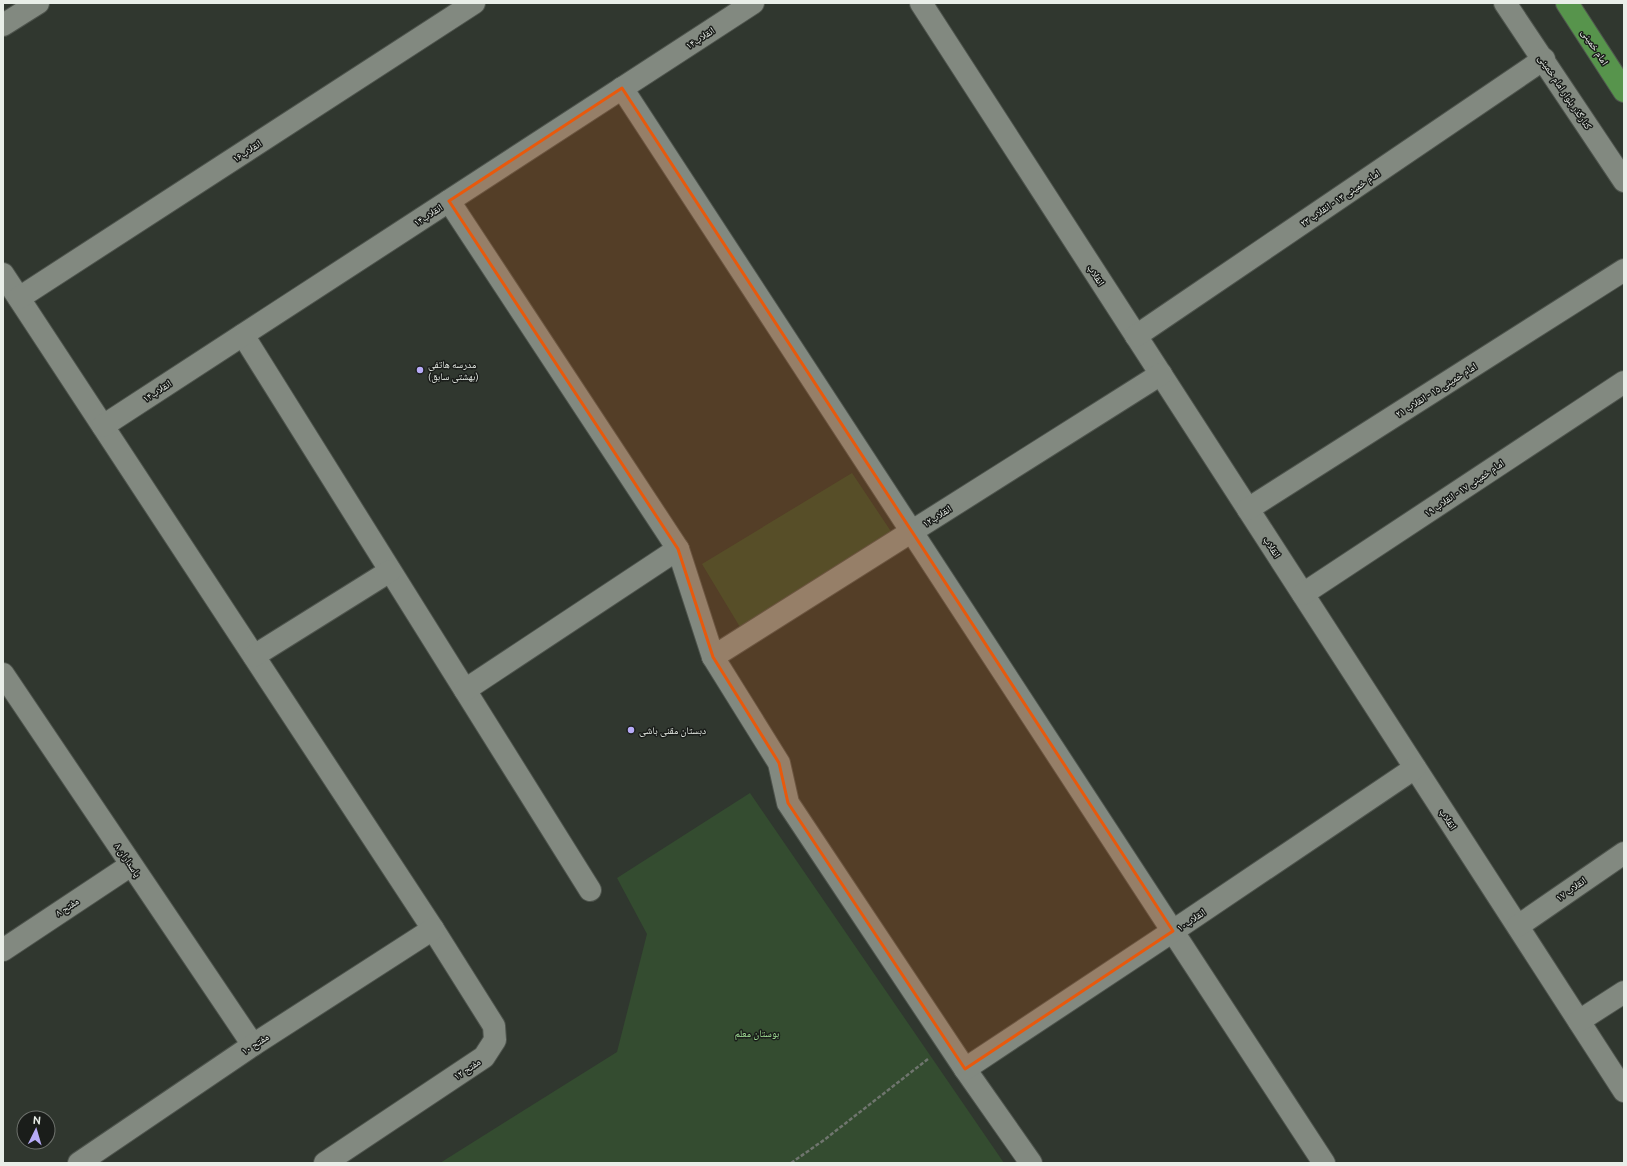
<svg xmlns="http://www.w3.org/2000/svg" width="1627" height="1166" viewBox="0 0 1627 1166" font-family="Ubuntu,'Noto Naskh Arabic',sans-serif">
<rect width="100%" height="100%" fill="#30372f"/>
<g fill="#344c30">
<polygon points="852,473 892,533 740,627 702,564"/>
<polygon points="750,793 1004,1163 440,1163 617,1052 647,934 617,878"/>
</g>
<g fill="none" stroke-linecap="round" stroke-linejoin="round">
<g stroke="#4e544d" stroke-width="24">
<g id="minor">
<polyline points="921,3 1624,1091"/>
<polyline points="1505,3 1624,181"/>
<polyline points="3,25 38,3"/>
<polyline points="622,88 1324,1163"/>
<polyline points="449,201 678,549 713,657 779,763 788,803 965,1069 1031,1163"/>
<polyline points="3,274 433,929 494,1026 495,1040 484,1057 325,1163"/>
<polyline points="19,298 474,3"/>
<polyline points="243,335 590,890"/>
<polyline points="1136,336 1544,59"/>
<polyline points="103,426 753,3"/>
<polyline points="1248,509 1624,270"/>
<polyline points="1303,594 1624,382"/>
<polyline points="254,656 390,571"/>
<polyline points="713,657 1161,374"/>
<polyline points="3,674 253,1045"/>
<polyline points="465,690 678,549"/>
<polyline points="1518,926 1624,853"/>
<polyline points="3,950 131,865"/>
<polyline points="1579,1021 1624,992"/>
<polyline points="965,1069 1173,931 1415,768"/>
<polyline points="79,1163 253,1045 433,929"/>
</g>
</g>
<g stroke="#4e544d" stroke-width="24">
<polyline id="primary" points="1567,3 1624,91"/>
</g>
<polyline stroke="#6f756e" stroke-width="2.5" stroke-dasharray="4 2" stroke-linecap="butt" points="791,1163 824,1140 928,1059"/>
<use href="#minor" stroke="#828980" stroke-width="22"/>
<use href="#primary" stroke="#57944c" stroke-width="22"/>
</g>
<path fill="#e8590c" fill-opacity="0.2" stroke="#e8590c" stroke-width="3" stroke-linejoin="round" d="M622 88 1173 931 965 1069 788 803 779 763 713 657 678 549 449 201Z"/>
<g fill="#b7abf8" stroke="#1a1d1a" stroke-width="1.5">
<circle cx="420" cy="370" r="4"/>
<circle cx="631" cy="730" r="4"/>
</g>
<g text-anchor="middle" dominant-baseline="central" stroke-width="3" stroke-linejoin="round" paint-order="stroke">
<g font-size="10" fill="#e9eee8" stroke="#1a1d1a">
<text transform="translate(700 38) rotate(-33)">انقلاب۱۴</text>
<text transform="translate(1595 47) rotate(57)">امام خمینی</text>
<text transform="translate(1565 92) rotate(56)">کنارگذر بلوار امام خمینی</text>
<text transform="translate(247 151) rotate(-33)">انقلاب۱۶</text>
<text transform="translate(1340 198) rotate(-34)">امام خمینی ۱۳ - انقلاب ۲۳</text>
<text transform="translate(428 215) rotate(-33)">انقلاب۱۴</text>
<text transform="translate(1096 275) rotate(57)">انقلاب</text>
<text transform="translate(1436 390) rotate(-32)">امام خمینی ۱۵ - انقلاب ۲۱</text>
<text transform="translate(157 391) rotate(-33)">انقلاب۱۴</text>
<text transform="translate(1464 488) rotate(-34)">امام خمینی ۱۷ - انقلاب ۱۹</text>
<text transform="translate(937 516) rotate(-32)">انقلاب۱۲</text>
<text transform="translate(1272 547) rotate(57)">انقلاب</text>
<text transform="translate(1448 819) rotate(57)">انقلاب</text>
<text transform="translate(128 860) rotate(56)">پاسداران ۸</text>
<text transform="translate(1571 889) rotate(-35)">انقلاب ۱۷</text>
<text transform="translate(67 907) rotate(-33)">مفتح ۸</text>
<text transform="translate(1191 920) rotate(-34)">انقلاب۱۰</text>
<text transform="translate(255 1044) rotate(-33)">مفتح ۱۰</text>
<text transform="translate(467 1069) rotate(-34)">مفتح ۱۲</text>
</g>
<g font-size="10" fill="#e9eee8" stroke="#1a1d1a" text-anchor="start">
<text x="428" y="364">مدرسه هاتفی<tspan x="428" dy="12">(بهشتی سابق)</tspan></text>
<text x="639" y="730">دبستان مقنی باشی</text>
</g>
<g font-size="10" fill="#a3e398" stroke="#1a1d1a">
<text x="757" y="1033">بوستان معلم</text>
</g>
</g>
<rect width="1627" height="1166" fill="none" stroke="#e9eee8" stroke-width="8"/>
<g transform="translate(36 1130) rotate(5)"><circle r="19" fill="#1a1d1a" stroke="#6d716c"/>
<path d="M0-3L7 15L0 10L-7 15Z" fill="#b7abf8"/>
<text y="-6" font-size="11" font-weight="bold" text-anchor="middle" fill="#e9eee8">N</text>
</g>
</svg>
